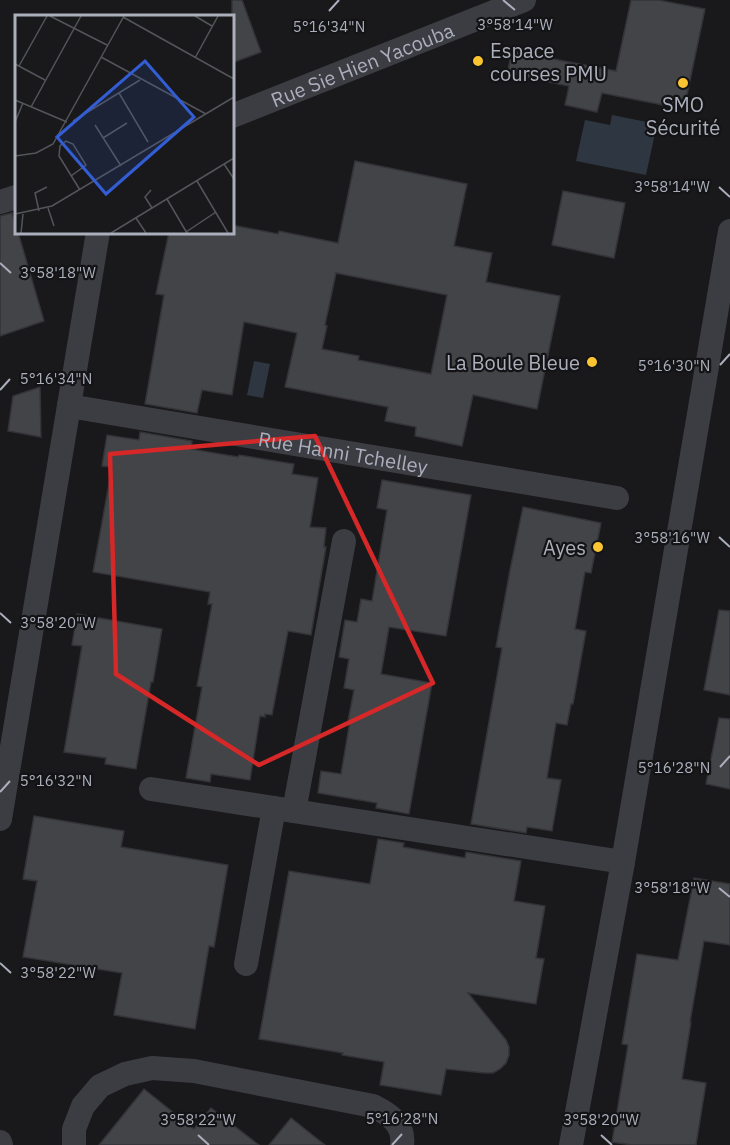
<svg xmlns="http://www.w3.org/2000/svg" width="730" height="1145" viewBox="0 0 730 1145" font-family="'IBM Plex Sans',sans-serif">
<rect width="100%" height="100%" fill="#19191b"/>
<g fill="#2e3741">
<polygon points="612,115 657,124 646,175 576,161 585,120 610,125"/>
<polygon points="254,361 270,364 263,398 247,395"/>
</g>
<g fill="#434448" stroke="#333338" stroke-width="1.5" fill-rule="evenodd">
<polygon points="232,0 242,0 261,52 232,63"/>
<polygon points="631,0 658,0 705,9 684,109 602,93 597,112 565,105 569,86 507,74 512,51 616,71"/>
<path d="M355 161 467 184 454 246 492 253 486 282 560 296 537 409 473 395 462 446 415 436 416 427 385 421 388 407 285 387 297 333 244 322 232 395 202 390 197 413 145 404 164 295 156 294 169 232H232V225L278 234 279 231 338 243ZM336 273 447 295 431 374 358 360 359 356 322 349 327 326 325 325Z"/>
<polygon points="563,191 625,203 614,258 552,245"/>
<polygon points="12,213 16,227 16,232 18,232 44,321 0,336 0,216"/>
<polygon points="40,387 41,437 8,431 13,396"/>
<polygon points="140,432 192,441 191,449 238,457 239,455 294,464 292,474 318,478 310,527 326,528 324,547 326,547 311,635 288,631 272,715 265,714 265,717 260,716 250,780 211,774 210,782 186,778 202,687 197,686 212,604 208,604 210,592 93,572 112,467 102,466 107,435 139,440"/>
<polygon points="382,480 471,495 446,636 389,627 381,674 432,683 409,814 376,808 377,803 318,793 321,771 341,774 350,721 348,721 354,690 344,688 349,659 339,657 345,620 357,622 361,599 372,601 387,510 377,508"/>
<polygon points="523,507 601,523 591,573 585,572 575,629 586,631 573,704 571,704 567,725 556,723 547,778 561,780 552,831 527,827 526,833 471,824 502,648 496,647 510,570"/>
<polygon points="719,610 730,611 730,695 704,690"/>
<polygon points="77,614 162,629 153,682 151,682 136,769 105,764 106,758 64,752 82,646 72,645"/>
<polygon points="719,718 730,719 730,789 706,784"/>
<polygon points="34,816 124,831 121,847 228,865 214,947 209,946 195,1029 114,1015 122,973 23,957 37,881 23,879"/>
<polygon points="378,839 404,843 403,847 465,858 466,852 521,861 514,901 545,906 536,958 544,959 536,1004 468,993 506,1040 509,1047 509,1055 506,1063 500,1069 493,1073 485,1073 446,1069 441,1095 380,1085 384,1062 342,1055 343,1053 259,1039 289,871 370,884"/>
<polygon points="694,878 730,884 730,945 704,941 690,1022 691,1022 682,1079 706,1083 696,1145 632,1145 612,1142 628,1045 622,1044 637,954 678,960"/>
<polygon points="144,1089 194,1129 211,1108 259,1145 99,1145"/>
<polygon points="291,1118 325,1145 269,1145"/>
</g>
<g fill="none" stroke-linecap="round" stroke-linejoin="round">
<g stroke="#3c3c43" stroke-width="24">
<path id="s1" d="M232 116 524 0"/>
<polyline points="0,202 16,197"/>
<path id="s2" d="M69 406 617 498"/>
<polyline points="151,789 623,862"/>
<polyline points="294,811 344,541"/>
<polyline points="0,819 98,232"/>
<polyline points="246,964 274,808"/>
<polyline points="0,1142 1,1145"/>
<path d="M74 1145V1129L83 1106 100 1086 125 1074 152 1068 194 1071 373 1106C389 1114 405 1124 402 1145"/>
<polyline points="571,1145 623,862 730,231"/>
</g>
</g>
<path fill="none" stroke="#d62828" stroke-width="4.5" stroke-linejoin="round" d="M315 436 433 683 259 765 116 674 110 454Z"/>
<path fill="none" stroke="#abafbc" stroke-width="2" d="M503 0 515 10M329 11 339 0M719 187 730 197M0 263 11 273M720 365 730 354M0 390 10 379M719 537 730 547M0 613 11 623M720 767 730 756M0 792 10 781M719 888 730 897M0 963 11 973M198 1135 209 1145M601 1135 612 1145M392 1145 402 1134"/>
<g fill="#fcc430" stroke="#141416" stroke-width="2">
<circle cx="478" cy="61" r="6"/>
<circle cx="683" cy="83" r="6"/>
<circle cx="592" cy="362" r="6"/>
<circle cx="598" cy="547" r="6"/>
</g>
<g text-anchor="middle" dominant-baseline="central" stroke-width="4.5" stroke-linejoin="round" paint-order="stroke">
<g font-size="20" fill="#abafbc" stroke="#141416" text-anchor="end">
<text x="490" y="50" text-anchor="start">Espace<tspan x="490" dy="23">courses PMU</tspan></text>
<text x="683" y="104" text-anchor="middle">SMO<tspan x="683" dy="23">Sécurité</tspan></text>
<text x="580" y="362">La Boule Bleue</text>
<text x="586" y="547">Ayes</text>
</g>
<g font-size="20" fill="#abafbc" stroke="#141416">
<text stroke="none"><textPath href="#s1" startOffset="140">Rue Sie Hien Yacouba</textPath></text>
<text stroke="none"><textPath href="#s2" startOffset="278">Rue Hanni Tchelley</textPath></text>
</g>
</g>
<g transform="translate(15 15)">
<rect width="219" height="219" fill="#19191b"/>
<path fill="none" stroke="#53555b" stroke-width="1.5" d="M35 1 92 30M180 1 197 11M108 2 219 64M86 42 191 99M180 43 203 1M0 49 30 65M4 51 32 1M104 78 133 127M0 85 52 107M16 92 66 1M58 106 125 65M0 107 8 88M80 110 106 151M88 123 112 108M0 141 21 138 38 129 109 1M209 149 219 164M56 161 71 150 58 129 51 126 45 131 44 141 65 175M182 166 213 218M136 175 130 182 137 193M152 184 172 218M33 193 39 211M24 196 20 178 32 172M0 199 37 191 219 82M121 203 131 218M171 217 201 197M6 218 8 199M96 218 219 143"/>
<path fill="#325dd4" fill-opacity="0.15" stroke="#325dd4" stroke-width="3" d="M130 46 179 102 91 179 42 122Z"/>
<rect width="219" height="219" fill="none" stroke="#abafbc" stroke-width="3"/>
</g>
<g font-size="15" text-anchor="middle" fill="#abafbc" stroke="#141416" stroke-width="4.5" stroke-linejoin="round" paint-order="stroke">
<text x="515" y="30">3°58'14"W</text>
<text x="329" y="32">5°16'34"N</text>
<text x="672" y="192">3°58'14"W</text>
<text x="58" y="278">3°58'18"W</text>
<text x="674" y="371">5°16'30"N</text>
<text x="56" y="384">5°16'34"N</text>
<text x="672" y="543">3°58'16"W</text>
<text x="58" y="628">3°58'20"W</text>
<text x="674" y="773">5°16'28"N</text>
<text x="56" y="786">5°16'32"N</text>
<text x="672" y="893">3°58'18"W</text>
<text x="58" y="978">3°58'22"W</text>
<text x="402" y="1124">5°16'28"N</text>
<text x="198" y="1125">3°58'22"W</text>
<text x="601" y="1125">3°58'20"W</text>
</g>
</svg>
